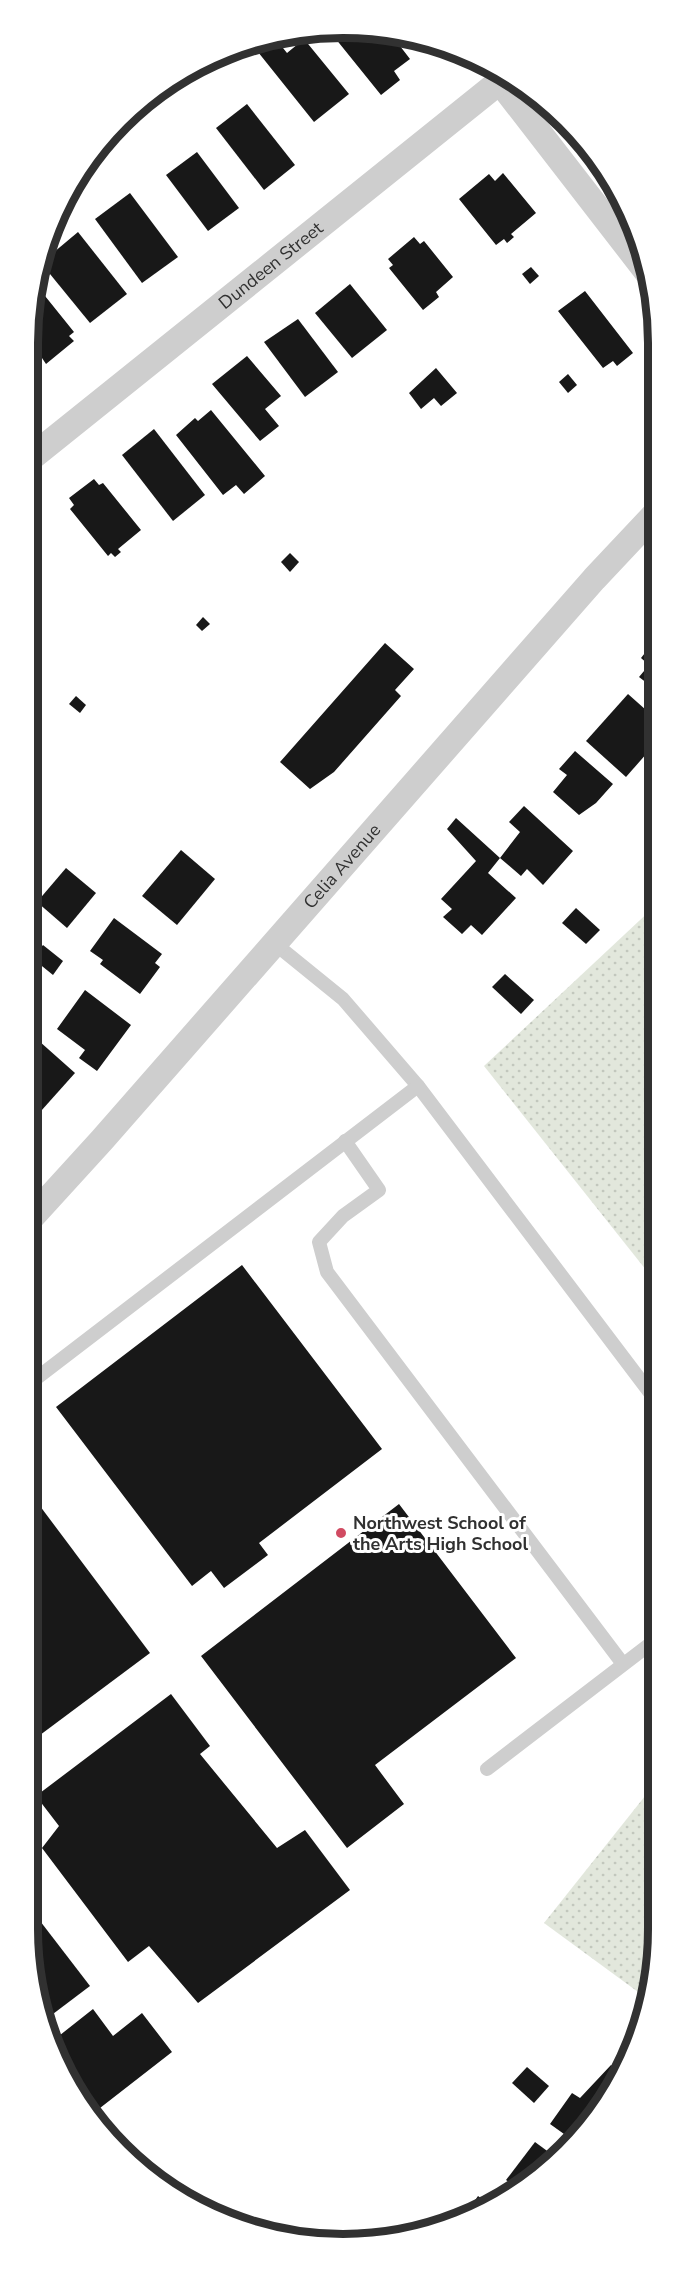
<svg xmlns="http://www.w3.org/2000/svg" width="686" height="2272" viewBox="0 0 686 2272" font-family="'Nunito Sans',sans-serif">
<defs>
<pattern id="park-dots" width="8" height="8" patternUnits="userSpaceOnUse" patternTransform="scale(1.5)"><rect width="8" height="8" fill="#e2e7dc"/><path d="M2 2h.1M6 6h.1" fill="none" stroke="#c2c7bd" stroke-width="1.8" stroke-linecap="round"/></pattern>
</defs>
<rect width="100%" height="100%" fill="#fff"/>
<g fill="url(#park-dots)">
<polygon points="655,906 654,1280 484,1066"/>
<polygon points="653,1786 653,1991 649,2000 544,1923"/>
</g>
<g fill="#181818">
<polygon points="331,33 390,33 410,59 394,71 400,80 381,95"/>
<polygon points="275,38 287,53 304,39 349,94 314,122 258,52"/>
<polygon points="164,84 172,94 161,102 155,93"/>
<polygon points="247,104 295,165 264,190 216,128"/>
<polygon points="197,152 239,208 208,231 166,175"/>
<polygon points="503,173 536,213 511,234 514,237 507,243 504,239 496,245 459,199 489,174 495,181"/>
<polygon points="130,193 178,257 142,283 95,219"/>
<polygon points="78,232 127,294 90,323 41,263"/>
<polygon points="414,237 420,244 424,241 453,277 436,292 439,297 423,310 389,268 393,265 388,259"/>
<polygon points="531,267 539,276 530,284 522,274"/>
<polygon points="350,284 387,330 352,358 315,313"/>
<polygon points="37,286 74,332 69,336 74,341 46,364 42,358 37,362 33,357 33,289"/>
<polygon points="585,291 633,353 617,366 613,361 603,368 558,311"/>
<polygon points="298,319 338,372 305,397 264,342"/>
<polygon points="247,356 281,396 265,409 279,426 260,441 212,384"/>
<polygon points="436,368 457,393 441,406 434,398 421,409 409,393"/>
<polygon points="568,374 577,385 568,393 559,382"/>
<polygon points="211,410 265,476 244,494 236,485 223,495 176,435 195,418 198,421"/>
<polygon points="154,429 205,495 173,521 122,455"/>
<polygon points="94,479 99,485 103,483 141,530 118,549 121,552 115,557 111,553 108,556 70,509 74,505 69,498"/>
<polygon points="290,553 299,562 290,572 281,562"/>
<polygon points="203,617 210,624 202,631 196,625"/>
<polygon points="656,639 656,690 639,677 649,665 641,658"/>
<polygon points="385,643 414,669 395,690 401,696 334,772 310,789 280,762"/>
<polygon points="628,694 655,718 655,744 626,777 586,741"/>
<polygon points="76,696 86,705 80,713 69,704"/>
<polygon points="575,751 613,784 596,803 579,815 553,792 567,775 559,769"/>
<polygon points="524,806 573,851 543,885 527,869 521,876 500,858 520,832 509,822"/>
<polygon points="456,818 500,858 488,873 516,898 482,935 471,925 462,934 443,917 452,909 441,899 476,861 447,829"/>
<polygon points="181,850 215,879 177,925 142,896"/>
<polygon points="66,868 96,893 67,928 37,902"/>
<polygon points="576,908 600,930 586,944 562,923"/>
<polygon points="114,918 162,954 155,963 160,967 140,994 100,964 103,960 90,951"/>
<polygon points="43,945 63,961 53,975 32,958"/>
<polygon points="505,974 534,1000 521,1014 492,987"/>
<polygon points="85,990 131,1025 97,1071 79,1058 85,1050 57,1029"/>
<polygon points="30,1033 75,1073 41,1111 30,1101"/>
<polygon points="242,1265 382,1449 259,1543 268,1555 224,1588 211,1571 192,1586 56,1407"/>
<polygon points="31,1494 150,1653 28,1744 29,1496"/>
<polygon points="399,1504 516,1658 375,1765 404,1804 347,1848 201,1656"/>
<polygon points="171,1694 210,1746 200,1754 277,1848 305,1830 350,1890 198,2003 149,1946 128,1962 42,1848 59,1826 36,1796"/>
<polygon points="27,1904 90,1986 45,2020 27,1929"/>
<polygon points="93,2009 113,2036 142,2013 172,2052 100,2108 92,2097 84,2103 51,2050 50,2043"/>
<polygon points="611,2065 620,2071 606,2104 571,2139 550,2124 572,2093 580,2098"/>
<polygon points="527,2067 549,2086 534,2103 512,2083"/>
<polygon points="535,2142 554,2156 520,2190 506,2180"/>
<polygon points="478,2196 490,2205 464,2216"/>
</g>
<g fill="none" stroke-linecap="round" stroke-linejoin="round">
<g stroke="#cecece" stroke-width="14">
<polyline points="274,943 343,999 418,1086 654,1398"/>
<polyline points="345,1141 379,1190 343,1216 319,1242 327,1272 623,1664"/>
<polyline points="29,1384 418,1086"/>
<polyline points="487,1769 654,1641"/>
</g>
<g stroke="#cecece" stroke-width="26">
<polyline points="500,82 647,272"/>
<path id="s1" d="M32 457 508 75"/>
<path id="s2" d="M30 1219 102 1140 594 579 656 513"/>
</g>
</g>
<circle fill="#d14b62" stroke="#fff" stroke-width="2" cx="341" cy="1533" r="6"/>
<g text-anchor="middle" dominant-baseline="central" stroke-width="6" stroke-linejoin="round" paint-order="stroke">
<g font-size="18" fill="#313131" stroke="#fff">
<text stroke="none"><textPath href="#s1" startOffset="306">Dundeen Street</textPath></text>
<text stroke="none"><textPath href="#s2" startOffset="471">Celia Avenue</textPath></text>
</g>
<g font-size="18" font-weight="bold" fill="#313131" stroke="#fff" text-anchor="start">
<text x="353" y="1523">Northwest School of<tspan x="353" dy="21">the Arts High School</tspan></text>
</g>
</g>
<path d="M0 0H686V2272H0ZM343 38H343A305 305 0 0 1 648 343V1929A305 305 0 0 1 343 2234H343A305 305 0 0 1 38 1929V343A305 305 0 0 1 343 38Z" fill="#fff" fill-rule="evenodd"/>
<path fill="none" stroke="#313131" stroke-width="8" d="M343 38H343A305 305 0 0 1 648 343V1929A305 305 0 0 1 343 2234H343A305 305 0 0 1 38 1929V343A305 305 0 0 1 343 38Z"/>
</svg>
